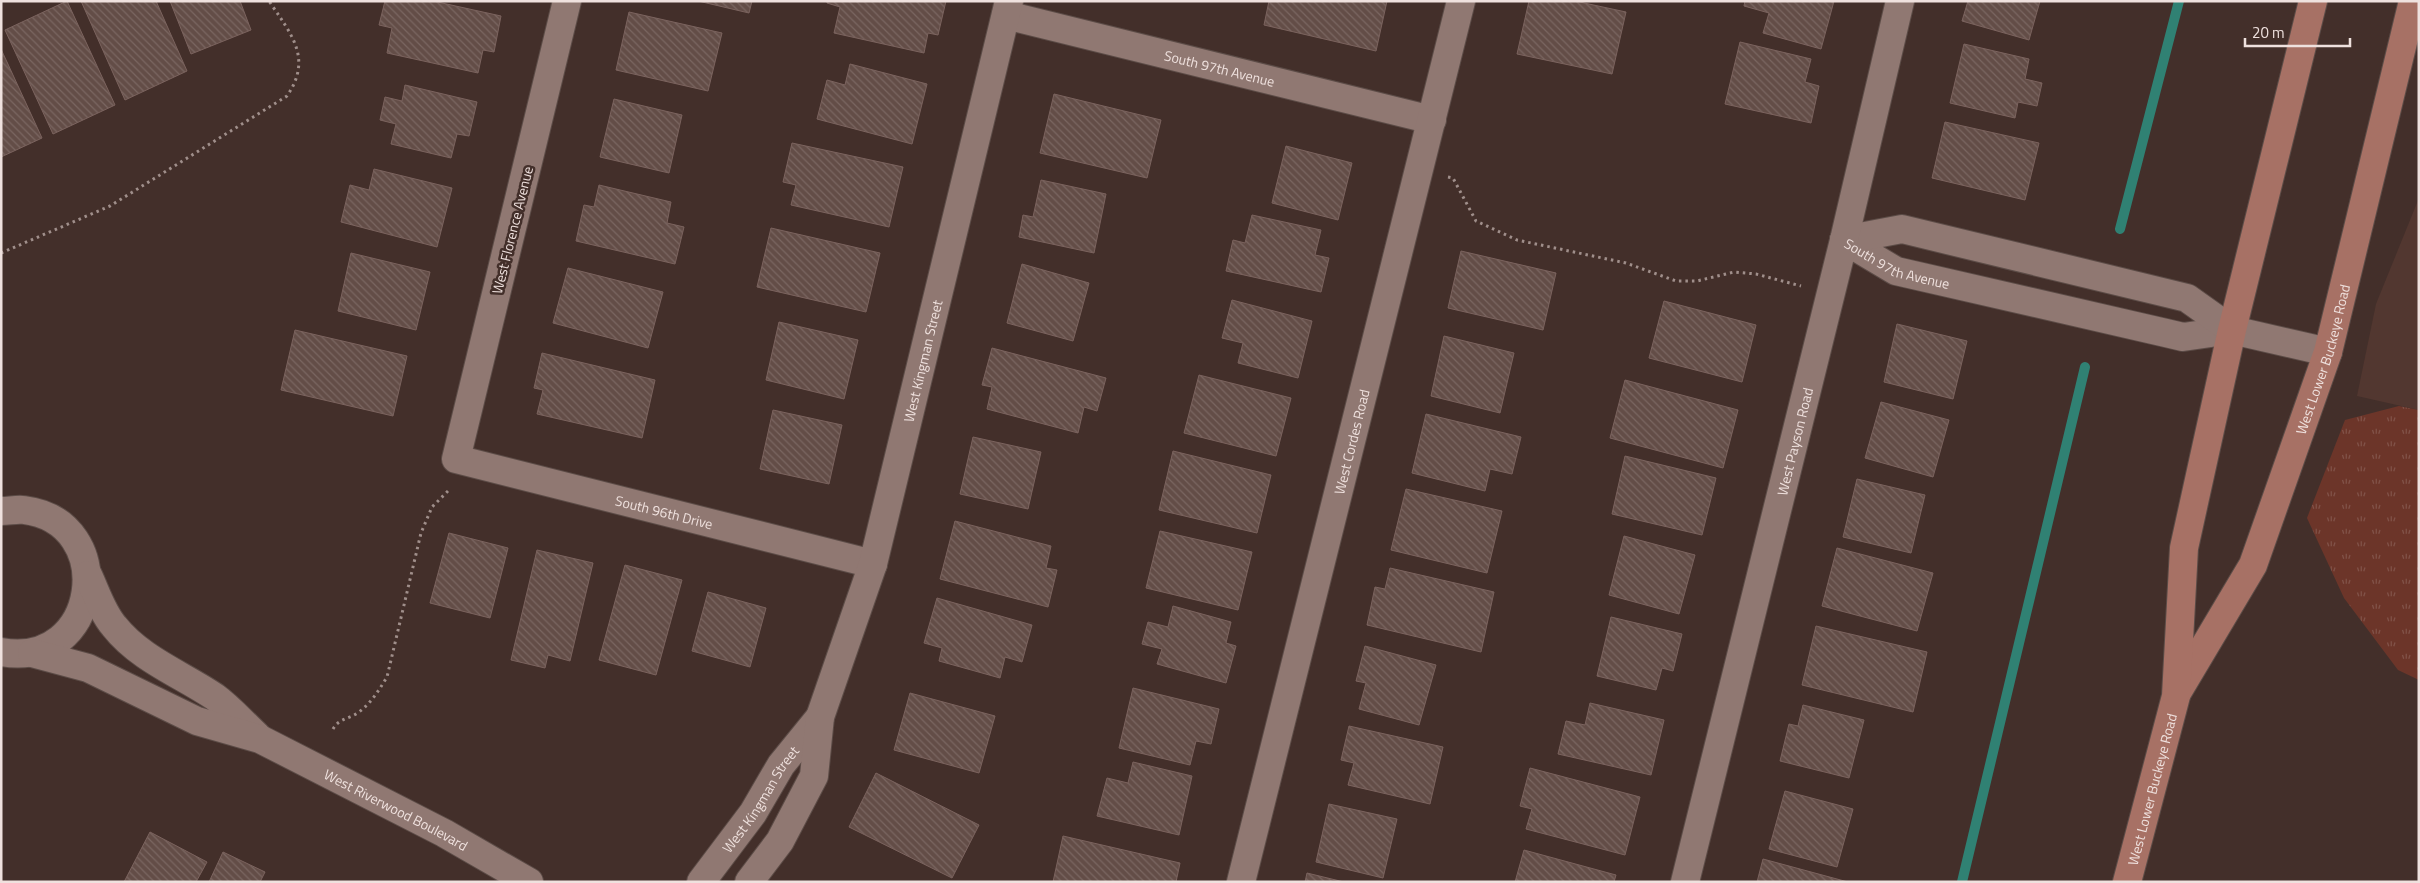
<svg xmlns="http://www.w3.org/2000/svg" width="2420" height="883" viewBox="0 0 2420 883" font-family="'Titillium Web',sans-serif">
<defs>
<pattern id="grass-tufts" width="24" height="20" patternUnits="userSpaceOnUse" patternTransform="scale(1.25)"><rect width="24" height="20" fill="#6c3529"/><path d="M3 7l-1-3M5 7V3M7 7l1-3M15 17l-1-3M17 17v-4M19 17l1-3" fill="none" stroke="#815248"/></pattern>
<pattern id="building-back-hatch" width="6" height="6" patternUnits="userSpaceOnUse" patternTransform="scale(1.25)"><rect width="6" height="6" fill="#634d47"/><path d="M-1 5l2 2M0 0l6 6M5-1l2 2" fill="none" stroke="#7a6661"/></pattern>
</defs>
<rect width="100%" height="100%" fill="#432f2a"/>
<polygon fill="#523730" points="2419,198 2419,410 2357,396 2376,304"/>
<polygon fill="url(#grass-tufts)" points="2399,406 2419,410 2419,680 2398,670 2344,598 2307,518 2345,420"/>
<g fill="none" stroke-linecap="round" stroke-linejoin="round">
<g stroke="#308173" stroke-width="10">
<polyline points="2120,229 2179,1"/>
<polyline points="1962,882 2085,367"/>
</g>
</g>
<g fill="url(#building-back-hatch)" stroke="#7b635e">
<polygon points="67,1 115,105 53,134 5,30"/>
<polygon points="81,1 156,1 187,71 125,100"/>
<polygon points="170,1 240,1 251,30 191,54"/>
<polygon points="385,1 433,1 501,16 494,52 483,50 478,73 387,53 392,28 379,25"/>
<polygon points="698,1 752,1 749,13"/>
<polygon points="827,1 946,1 938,35 928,33 924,53 834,33 840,7 827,3"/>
<polygon points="1269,1 1387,1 1376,51 1264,25"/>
<polygon points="1529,1 1575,1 1626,12 1612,74 1517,54"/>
<polygon points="1745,1 1834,1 1821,49 1763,33 1769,13 1744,6"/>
<polygon points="1968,1 2040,1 2029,40 1962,21"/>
<polygon points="629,12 722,33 708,91 616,70"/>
<polygon points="1740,42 1811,59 1805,82 1819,86 1811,123 1725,104"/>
<polygon points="1964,44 2029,59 2025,79 2042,83 2037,106 2018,102 2015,118 1950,103"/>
<polygon points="1,49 42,138 1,157"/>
<polygon points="850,64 927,84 912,144 817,119 827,80 845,85"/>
<polygon points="405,85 477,102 469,136 457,134 451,158 391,144 396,124 380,120 385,97 402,101"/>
<polygon points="1054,94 1161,120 1147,178 1040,153"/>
<polygon points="614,99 682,115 669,173 600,157"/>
<polygon points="1945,122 2039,143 2025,200 1932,178"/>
<polygon points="792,143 903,167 889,227 791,205 796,185 783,182"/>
<polygon points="1286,146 1352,163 1338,220 1272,203"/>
<polygon points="374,169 452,188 437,247 341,222 350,185 369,190"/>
<polygon points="1041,180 1106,194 1094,253 1019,237 1023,215 1033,217"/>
<polygon points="599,185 671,202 667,223 684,227 675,264 576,241 584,205 594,207"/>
<polygon points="1252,215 1321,230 1315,255 1329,258 1321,292 1226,271 1233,240 1245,243"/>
<polygon points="771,228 880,253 866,312 757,287"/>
<polygon points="1461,251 1556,273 1543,330 1448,308"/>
<polygon points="351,253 430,272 416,330 338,311"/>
<polygon points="1022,264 1089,283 1073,341 1007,323"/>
<polygon points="568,268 663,292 648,348 553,323"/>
<polygon points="1232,300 1312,321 1298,378 1238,363 1243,343 1222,338"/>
<polygon points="1664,301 1756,325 1742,382 1649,358"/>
<polygon points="779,322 858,340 844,399 766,380"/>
<polygon points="1897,324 1967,341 1953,399 1884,382"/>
<polygon points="295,330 407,356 393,416 281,390"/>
<polygon points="1444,336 1514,353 1500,413 1431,396"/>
<polygon points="992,348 1106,378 1097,411 1084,407 1078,433 987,409 992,387 982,385"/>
<polygon points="542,353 655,380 642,438 537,414 543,390 534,388"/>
<polygon points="1199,375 1291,398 1276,456 1184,433"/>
<polygon points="1625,380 1738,410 1723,468 1610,438"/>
<polygon points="1881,402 1949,420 1933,477 1865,458"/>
<polygon points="773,410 842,425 829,484 760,469"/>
<polygon points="1426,414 1521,437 1512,474 1490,469 1485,491 1412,473"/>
<polygon points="973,437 1041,452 1028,509 960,494"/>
<polygon points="1173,451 1271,475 1257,533 1159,510"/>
<polygon points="1625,456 1716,478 1702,535 1612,514"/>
<polygon points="1857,479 1925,495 1911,553 1843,537"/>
<polygon points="1406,489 1502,511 1487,573 1391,550"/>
<polygon points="955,521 1051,546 1046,568 1057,570 1048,607 940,579"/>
<polygon points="1160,531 1252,552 1238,610 1146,588"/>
<polygon points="449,533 508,548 490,618 430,603"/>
<polygon points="1624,536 1695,555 1679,614 1609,595"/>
<polygon points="1837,548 1933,573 1917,631 1822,606"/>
<polygon points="537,550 593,563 570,661 548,655 545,668 511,660"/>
<polygon points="625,565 682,580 656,675 599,660"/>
<polygon points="1390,568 1494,592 1481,652 1367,625 1375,587 1385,589"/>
<polygon points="708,592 766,608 750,667 692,651"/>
<polygon points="937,598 1032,625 1022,662 1005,657 1000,678 939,661 942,648 924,643"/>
<polygon points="1173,606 1231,622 1226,643 1236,646 1226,683 1157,664 1162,649 1142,644 1148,622 1168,627"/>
<polygon points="1611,617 1682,634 1673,671 1662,668 1656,690 1597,676"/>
<polygon points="1816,626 1927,652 1913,712 1802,685"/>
<polygon points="1365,646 1436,665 1419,725 1359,709 1366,683 1356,681"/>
<polygon points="1133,688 1219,709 1211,744 1196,741 1190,765 1119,748"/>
<polygon points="910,693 995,716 979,773 894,750"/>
<polygon points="1590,703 1664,720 1651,775 1558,754 1566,721 1585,725"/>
<polygon points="1803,705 1864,720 1849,778 1780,761 1789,724 1798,726"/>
<polygon points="1349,726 1443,747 1430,804 1348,785 1354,763 1341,760"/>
<polygon points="1133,762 1192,776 1179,835 1097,816 1107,778 1128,783"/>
<polygon points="1530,768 1640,797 1625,855 1526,829 1532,809 1520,806"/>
<polygon points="876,773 979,825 952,878 849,827"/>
<polygon points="1785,791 1853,809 1837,867 1769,849"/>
<polygon points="1329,804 1397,819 1383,878 1316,862"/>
<polygon points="150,832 207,862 196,882 124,882"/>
<polygon points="1063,836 1180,863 1176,882 1053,882"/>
<polygon points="1524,850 1616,875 1614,882 1515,882"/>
<polygon points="223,852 265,872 260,882 209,882"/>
<polygon points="1763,859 1848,882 1757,882"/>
<polygon points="1307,873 1344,882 1305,882"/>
</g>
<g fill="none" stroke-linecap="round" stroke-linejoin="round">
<g stroke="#5c4c47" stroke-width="30">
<g id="minor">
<path id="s1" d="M567 1 456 459 873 564"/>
<path id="s2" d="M1006 15 1432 120"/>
<path id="s3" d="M1844 240 1896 271 2166 333 2183 337 2232 330 2328 352"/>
<polyline points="1844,240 1902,229 2187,298 2232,330"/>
<path d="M1 511C9 511 17 509 24 510 120 522 100 670 1 652"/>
<path d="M88 575C96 592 102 612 114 626 140 659 181 674 215 697 230 708 243 723 257 736"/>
<path id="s4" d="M32 653 88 668 197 721 260 739 444 833 529 882"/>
<path id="s5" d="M701 882 753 813 781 765 820 717"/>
<path id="s6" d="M749 882 780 841 814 776 820 717 873 564 1009 1"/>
<path id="s7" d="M1241 882 1461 1"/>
<path id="s8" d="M1685 882 1844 240 1900 1"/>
</g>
</g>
<g stroke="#5c4c47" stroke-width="30">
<g id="major">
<path id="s9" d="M2178 691 2253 565 2328 352 2413 1"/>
<path id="s10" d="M2127 882 2176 696 2184 548 2232 330 2313 1"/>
</g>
</g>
<g stroke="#a08f8b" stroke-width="3" stroke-dasharray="2.5 4" stroke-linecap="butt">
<polyline points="1448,177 1453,178 1476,221 1517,240 1626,263 1676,281 1697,281 1734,272 1756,274 1801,286"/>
<path d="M1 253 110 206 287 96C313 58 291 34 269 1"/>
<path d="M333 729C339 718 350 719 359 712 372 702 379 690 387 677L421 533 432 507 448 491"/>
</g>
<use href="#minor" stroke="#907872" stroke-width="28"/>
<use href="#major" stroke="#a77165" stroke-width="28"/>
</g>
<g text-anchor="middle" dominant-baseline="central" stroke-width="5" stroke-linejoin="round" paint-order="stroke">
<g font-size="14" fill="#efe1de" stroke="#432f2a">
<text stroke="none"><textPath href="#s2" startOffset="220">South 97th Avenue</textPath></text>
<text transform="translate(512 230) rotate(-76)">West Florence Avenue</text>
<text stroke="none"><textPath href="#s3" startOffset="59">South 97th Avenue</textPath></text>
<text stroke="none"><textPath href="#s9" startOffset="364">West Lower Buckeye Road</textPath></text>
<text stroke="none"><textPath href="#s6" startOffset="555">West Kingman Street</textPath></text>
<text stroke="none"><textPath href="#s7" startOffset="454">West Cordes Road</textPath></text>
<text stroke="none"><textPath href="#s8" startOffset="454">West Payson Road</textPath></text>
<text stroke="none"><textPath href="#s1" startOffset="686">South 96th Drive</textPath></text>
<text stroke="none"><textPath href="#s10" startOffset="96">West Lower Buckeye Road</textPath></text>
<text stroke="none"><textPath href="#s5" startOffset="102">West Kingman Street</textPath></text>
<text stroke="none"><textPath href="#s4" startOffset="398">West Riverwood Boulevard</textPath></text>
</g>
</g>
<rect width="2420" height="883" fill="none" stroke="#efe1de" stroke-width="5"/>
<path d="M2245 38v8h105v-8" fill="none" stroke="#efe1de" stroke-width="2.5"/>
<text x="2252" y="38" font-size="15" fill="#efe1de" stroke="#432f2a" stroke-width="4" paint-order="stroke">20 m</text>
</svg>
